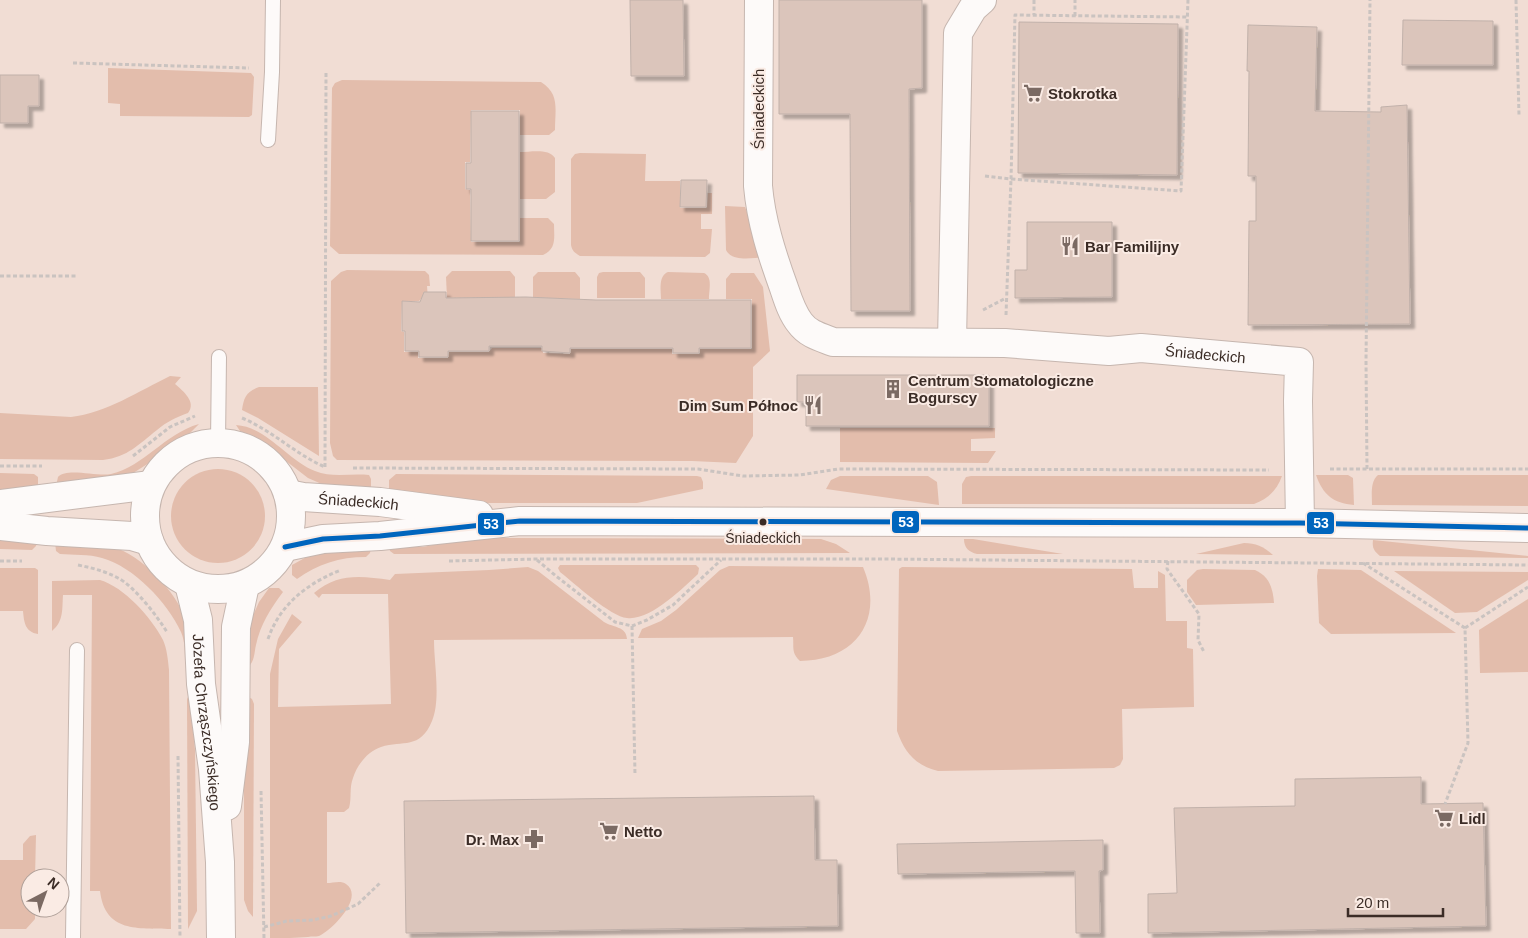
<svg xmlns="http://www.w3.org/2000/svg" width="1528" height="938" viewBox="0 0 1528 938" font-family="Helvetica,sans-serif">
<defs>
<filter id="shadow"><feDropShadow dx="4.5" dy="4.5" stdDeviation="1" flood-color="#0004"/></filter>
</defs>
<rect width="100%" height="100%" fill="#f1ddd4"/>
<g fill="#e3bdac">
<polygon points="108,68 251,73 254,77 252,115 249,117 120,116 120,104 108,103"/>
<path d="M342 80 541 82C560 94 555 109 555 130L549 135H520V110H471L470 162H465V189L470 190 471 242H520V218H548L554 224C554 237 557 249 543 255L339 254 330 246 332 88 335 83Z"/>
<path d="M520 152C531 152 549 148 555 158V192L546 199H520Z"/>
<path d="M580 153 646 154 645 181H680V208H707L708 193H712V214H701V229H712L710 253 705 257 580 256C575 253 572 251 571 245V159L575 154Z"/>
<path d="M725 206 745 207 764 257C752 258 732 262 726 250Z"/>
<polygon points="347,270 425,271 429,275 430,286 427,286 428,299 421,299 419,301 402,301 401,331 404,332 404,352 418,352 418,358 448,358 449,352 489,352 492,348 543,348 543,353 570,354 571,349 672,349 672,354 700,354 700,349 752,349 752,299 726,299 726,279 731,273 754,273 763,287 770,351 753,367 753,436 736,463 692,461 337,460 333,456 330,443 331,281 341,272"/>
<polygon points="452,271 510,271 515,277 515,298 447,298 446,277"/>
<polygon points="538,272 575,272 580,278 580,299 533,298 533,277"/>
<polygon points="603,272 640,272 645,278 645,298 597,298 597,277 599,273"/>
<path d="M668 272 704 273C713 277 709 290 709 299H661C661 290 658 276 668 272Z"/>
<path d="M170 376 181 377 175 384C183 391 197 402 188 413 177 417 166 422 157 430 139 444 128 457 103 460L0 459V413L71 417C106 413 139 391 170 376Z"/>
<path d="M259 387H318L319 456 258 418 242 410C244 397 246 392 259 387Z"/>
<path d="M199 424 185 438 174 443 149 463 130 475 56 486 58 477C67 467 97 477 111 474 145 466 164 434 199 424Z"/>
<path d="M236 425C267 427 287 460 315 471 332 478 351 473 369 475L371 479V492L324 485 308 478 264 444 240 431Z"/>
<polygon points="840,428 995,428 995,438 971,439 971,451 996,451 988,463 840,462"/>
<circle cx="218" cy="516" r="47"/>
<polygon points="0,473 34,474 38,477 38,486 0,491"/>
<polygon points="396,474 697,476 701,477 703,482 703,489 637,503 470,503 427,494 389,492 389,480"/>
<path d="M1316 475H1348L1353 478 1354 505C1333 503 1323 495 1316 475Z"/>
<path d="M1378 475H1528V506L1372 505C1372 496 1370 481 1378 475Z"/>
<polygon points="840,476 928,476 937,482 939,505 826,489 831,480"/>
<path d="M971 476H1282C1277 490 1268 499 1254 504H962V484L966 477Z"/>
<polygon points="0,537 38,541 36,546 32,550 0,549"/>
<polygon points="495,538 821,539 836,544 850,553 394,554 390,551 389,547 423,547 457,540"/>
<path d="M964 539H973L1063 554H977C969 552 964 548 964 539Z"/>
<path d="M1373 540 1528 556V558L1380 556C1374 551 1372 548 1373 540Z"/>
<path d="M55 542C73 543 97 542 113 547 141 555 177 592 185 619 189 633 187 651 188 666L185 662C185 653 185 641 181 632 167 602 134 567 102 558 89 554 73 555 60 554L56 551Z"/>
<path d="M1244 543C1256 543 1264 547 1273 555L1196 554Z"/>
<path d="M371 547 370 553 366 557C339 557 318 564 297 579L292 575V565L312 554Z"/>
<path d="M560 565H696L699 568 698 574C683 588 650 621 627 618 611 617 574 583 560 572L558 568Z"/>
<path d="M729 566 863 567C885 619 856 661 800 661 791 653 794 647 793 637L638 638 642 629 661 621 676 610 720 570Z"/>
<path d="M528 567 538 571 604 622C614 628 626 626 627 639L434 640C434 664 441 699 432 721 420 750 403 740 381 747 368 751 357 765 353 778 349 788 352 798 349 808L344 812H327V883C333 883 341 880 346 884 365 897 332 930 319 936 315 937 312 936 308 937 297 938 283 938 270 938V674L278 639 292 614 302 622 279 649 278 707 391 704 388 594H322L319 598 314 593C338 573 360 576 390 580L395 574 489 570Z"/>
<path d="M902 567 1132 569 1134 588H1158V571L1165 575 1166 621H1187V648L1193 649 1194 707 1122 709 1123 759 1120 765 1114 768 938 771C915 765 905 753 897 731L899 569Z"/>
<path d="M0 568H35L38 570V634C25 632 24 622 23 611H0Z"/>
<path d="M1203 569 1255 570C1269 576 1273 588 1274 603L1196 605 1187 592V580L1197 570Z"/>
<polygon points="1318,569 1361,570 1456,633 1331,634 1319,623 1317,576"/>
<polygon points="1394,571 1528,572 1528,580 1477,612 1455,613"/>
<path d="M100 580C124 587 151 617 163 640 167 649 168 660 169 670L171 929C138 928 105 933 100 891H90L92 595H63C62 609 64 621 52 631V581Z"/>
<path d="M269 588H279L283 592C271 608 260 625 256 645 254 653 255 661 248 667L246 631 259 602Z"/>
<polygon points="1528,599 1528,672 1480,673 1479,630"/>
<polygon points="244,694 252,699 254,704 253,917 248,911 244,900"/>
<polygon points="189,695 191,695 195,751 197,911 188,929 187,699"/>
<polygon points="36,835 35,878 30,878 30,908 35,908 35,919 26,929 0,929 0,860 23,860 23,844 30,836"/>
</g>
<g fill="#dbc5bb" stroke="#c1b1aa" filter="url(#shadow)">
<polygon points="630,0 683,0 684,76 631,76"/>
<polygon points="779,0 922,0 922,88 909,89 910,311 851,311 850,114 779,114"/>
<polygon points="1403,20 1493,21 1493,65 1402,65"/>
<polygon points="1019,22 1178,24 1177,175 1018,173"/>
<polygon points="1248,25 1317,27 1315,111 1381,112 1381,107 1407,105 1410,324 1248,325 1249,221 1256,221 1256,176 1248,176 1249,71 1247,71"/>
<polygon points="0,75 39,75 39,106 28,106 28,123 0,123"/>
<polygon points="471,111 519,111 519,241 471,241 471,189 466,189 466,163 471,163"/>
<polygon points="681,180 707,180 706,207 680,207"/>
<polygon points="1027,222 1112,222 1112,297 1015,298 1015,270 1027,270"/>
<polygon points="424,292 446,292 446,298 526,297 596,300 751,300 751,348 699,348 699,353 673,353 673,348 570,348 570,353 542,351 542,346 489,346 489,351 448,351 448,357 419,357 419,351 405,351 405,331 402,331 402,301 420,302"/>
<polygon points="797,375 989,375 989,426 806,426 806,402 797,402"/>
<polygon points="1421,777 1421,804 1483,803 1486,926 1148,933 1148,894 1177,893 1174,808 1295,806 1295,779"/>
<polygon points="814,796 815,860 837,860 838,926 406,933 404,801"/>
<polygon points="1103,840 1103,870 1099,871 1100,933 1076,933 1075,871 898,874 897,844"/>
</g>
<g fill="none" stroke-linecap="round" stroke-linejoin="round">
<g stroke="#c6b6af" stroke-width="16">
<g id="lane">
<polyline points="268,140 272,72 273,0"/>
<polyline points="218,442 219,357"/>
<polyline points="73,938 77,650"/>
</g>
</g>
<g stroke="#c6b6af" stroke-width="30">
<g id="street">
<path id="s1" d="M759 0 758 186C761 221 772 255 784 288 788 300 792 313 800 323 808 334 820 337 833 342L1005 343 1109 351 1141 348 1299 362 1298 401 1300 523"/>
<polyline points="952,342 958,33 973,8 982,0"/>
<path id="s2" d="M189 584 198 620 201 684 213 769 220 862 221 938"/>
<polyline points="227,806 235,742 236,627 245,585"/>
</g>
</g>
<g stroke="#c6b6af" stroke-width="30">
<g id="secondary">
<circle cx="218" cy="516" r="73"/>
<path id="s3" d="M288 494 303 497 380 502 479 515"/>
<polyline points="0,504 151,485"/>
<polyline points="0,526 47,531 132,536 149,541"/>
<polyline points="285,547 323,539 380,536 520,521 1300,523 1528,528"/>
</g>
</g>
<g stroke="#cac3c0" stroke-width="3" stroke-dasharray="4 2.5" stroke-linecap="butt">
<polyline points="1034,0 1034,15"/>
<polyline points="1516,0 1519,115"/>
<polyline points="1075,16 1075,0"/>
<polyline points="73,63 249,68"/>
<polyline points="985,176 1011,179 1015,15 1187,17"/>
<polyline points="0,276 78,276"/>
<polyline points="983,310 1006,298"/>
<polyline points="1006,315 1011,179 1181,191 1188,0"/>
<path d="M242 418C273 431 295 454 325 467"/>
<polyline points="133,456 170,427 195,416"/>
<polyline points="0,466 42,466"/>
<polyline points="325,467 326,72"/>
<polyline points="353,468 698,469 743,476 800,475 838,469 1269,470"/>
<polyline points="1330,469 1528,469"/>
<polyline points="1367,469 1366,361 1370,0"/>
<polyline points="537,560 556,576 615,622 632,626 647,620 673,605 721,560"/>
<polyline points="0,561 22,561"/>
<polyline points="449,561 537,559 883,559 1528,565"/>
<polyline points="1168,561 1167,569 1199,614 1198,640 1204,652"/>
<polyline points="1363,563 1465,628 1468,743 1445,804"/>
<path d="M78 565C92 568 105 571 118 578 135 587 157 616 167 632"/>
<polyline points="632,626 635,775"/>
<polyline points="1465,628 1528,587"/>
<path d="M268 639C280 604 308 583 341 570"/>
<polyline points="178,756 180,938"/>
<polyline points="261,791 264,938"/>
<polyline points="264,927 287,921 313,920 331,916 358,904 380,883"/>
</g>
<use href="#lane" stroke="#fdfaf9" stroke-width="14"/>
<use href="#street" stroke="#fdfaf9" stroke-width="28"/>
<use href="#secondary" stroke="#fdfaf9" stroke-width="28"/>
<g stroke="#faebe4" stroke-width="9">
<polyline id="bus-1" points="285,547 323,539 380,536 520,521 1300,523 1528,528"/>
</g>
<use href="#bus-1" stroke="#0065bd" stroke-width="5"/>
</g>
<defs>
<g id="supermarket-bare" transform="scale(1.5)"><path d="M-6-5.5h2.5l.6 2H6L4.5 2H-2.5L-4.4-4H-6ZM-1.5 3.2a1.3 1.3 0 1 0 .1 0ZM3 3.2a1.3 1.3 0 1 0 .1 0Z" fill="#7b6a63" stroke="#faebe4" stroke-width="2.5" paint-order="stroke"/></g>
<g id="restaurant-bare" transform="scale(1.5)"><path d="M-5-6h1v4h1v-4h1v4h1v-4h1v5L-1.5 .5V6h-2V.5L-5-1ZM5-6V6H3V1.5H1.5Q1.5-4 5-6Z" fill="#7b6a63" stroke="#faebe4" stroke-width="2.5" paint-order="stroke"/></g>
<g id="building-bare" transform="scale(1.5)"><path d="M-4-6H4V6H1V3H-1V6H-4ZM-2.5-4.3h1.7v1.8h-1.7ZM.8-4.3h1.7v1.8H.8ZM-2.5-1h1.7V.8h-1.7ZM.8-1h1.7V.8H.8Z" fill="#7b6a63" stroke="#faebe4" stroke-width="2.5" paint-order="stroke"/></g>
<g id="pharmacy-bare" transform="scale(1.5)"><path d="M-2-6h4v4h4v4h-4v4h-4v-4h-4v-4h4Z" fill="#7b6a63" stroke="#faebe4" stroke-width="2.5" paint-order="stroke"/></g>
</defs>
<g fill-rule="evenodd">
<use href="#supermarket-bare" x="1033" y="93"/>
<use href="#restaurant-bare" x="1070" y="246"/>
<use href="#building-bare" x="893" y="389"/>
<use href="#restaurant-bare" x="813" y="405"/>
<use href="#supermarket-bare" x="1444" y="818"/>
<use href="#supermarket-bare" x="609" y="831"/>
<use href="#pharmacy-bare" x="534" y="839"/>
</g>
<circle fill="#3b2c26" stroke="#faebe4" stroke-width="2" cx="763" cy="522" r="4.5"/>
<g text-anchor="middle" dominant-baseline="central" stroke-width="4" stroke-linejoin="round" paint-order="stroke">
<g font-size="14" fill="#3b2c26" stroke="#faebe4">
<text x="763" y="538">Śniadeckich</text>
</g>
<g font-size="15" font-weight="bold" fill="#3b2c26" stroke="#faebe4" text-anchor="start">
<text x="1048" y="93">Stokrotka</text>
<text x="1085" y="246">Bar Familijny</text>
<text x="908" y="380">Centrum Stomatologiczne<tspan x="908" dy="17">Bogurscy</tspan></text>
<text x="798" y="405" text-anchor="end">Dim Sum Północ</text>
<text x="1459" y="818">Lidl</text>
<text x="624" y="831">Netto</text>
<text x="519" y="839" text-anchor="end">Dr. Max</text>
</g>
<g font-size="15" fill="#3b2c26" stroke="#faebe4">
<text transform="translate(758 109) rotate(-90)">Śniadeckich</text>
<text stroke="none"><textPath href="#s1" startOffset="742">Śniadeckich</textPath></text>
<text stroke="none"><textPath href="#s3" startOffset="71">Śniadeckich</textPath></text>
<text stroke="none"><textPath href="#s2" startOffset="140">Józefa Chrząszczyńskiego</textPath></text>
</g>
</g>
<g stroke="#faebe4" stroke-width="2">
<rect x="891" y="510" width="29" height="24" rx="5" fill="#0065bd"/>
<rect x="1306" y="511" width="29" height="24" rx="5" fill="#0065bd"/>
<rect x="477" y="512" width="28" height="24" rx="5" fill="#0065bd"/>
</g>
<g font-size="14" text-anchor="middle" font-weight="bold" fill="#fff">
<text x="906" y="527">53</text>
<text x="1321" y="528">53</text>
<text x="491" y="529">53</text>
</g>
<g transform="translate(45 893) rotate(41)"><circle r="24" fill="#faebe4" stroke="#ae9f98"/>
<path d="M0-4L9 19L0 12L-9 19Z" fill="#7b6a63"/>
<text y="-8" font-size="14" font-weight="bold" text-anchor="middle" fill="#3b2c26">N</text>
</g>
<path d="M1348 908v8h95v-8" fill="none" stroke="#3b2c26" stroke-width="2.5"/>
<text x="1356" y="908" font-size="15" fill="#3b2c26" stroke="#faebe4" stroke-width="4" paint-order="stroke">20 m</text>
</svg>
